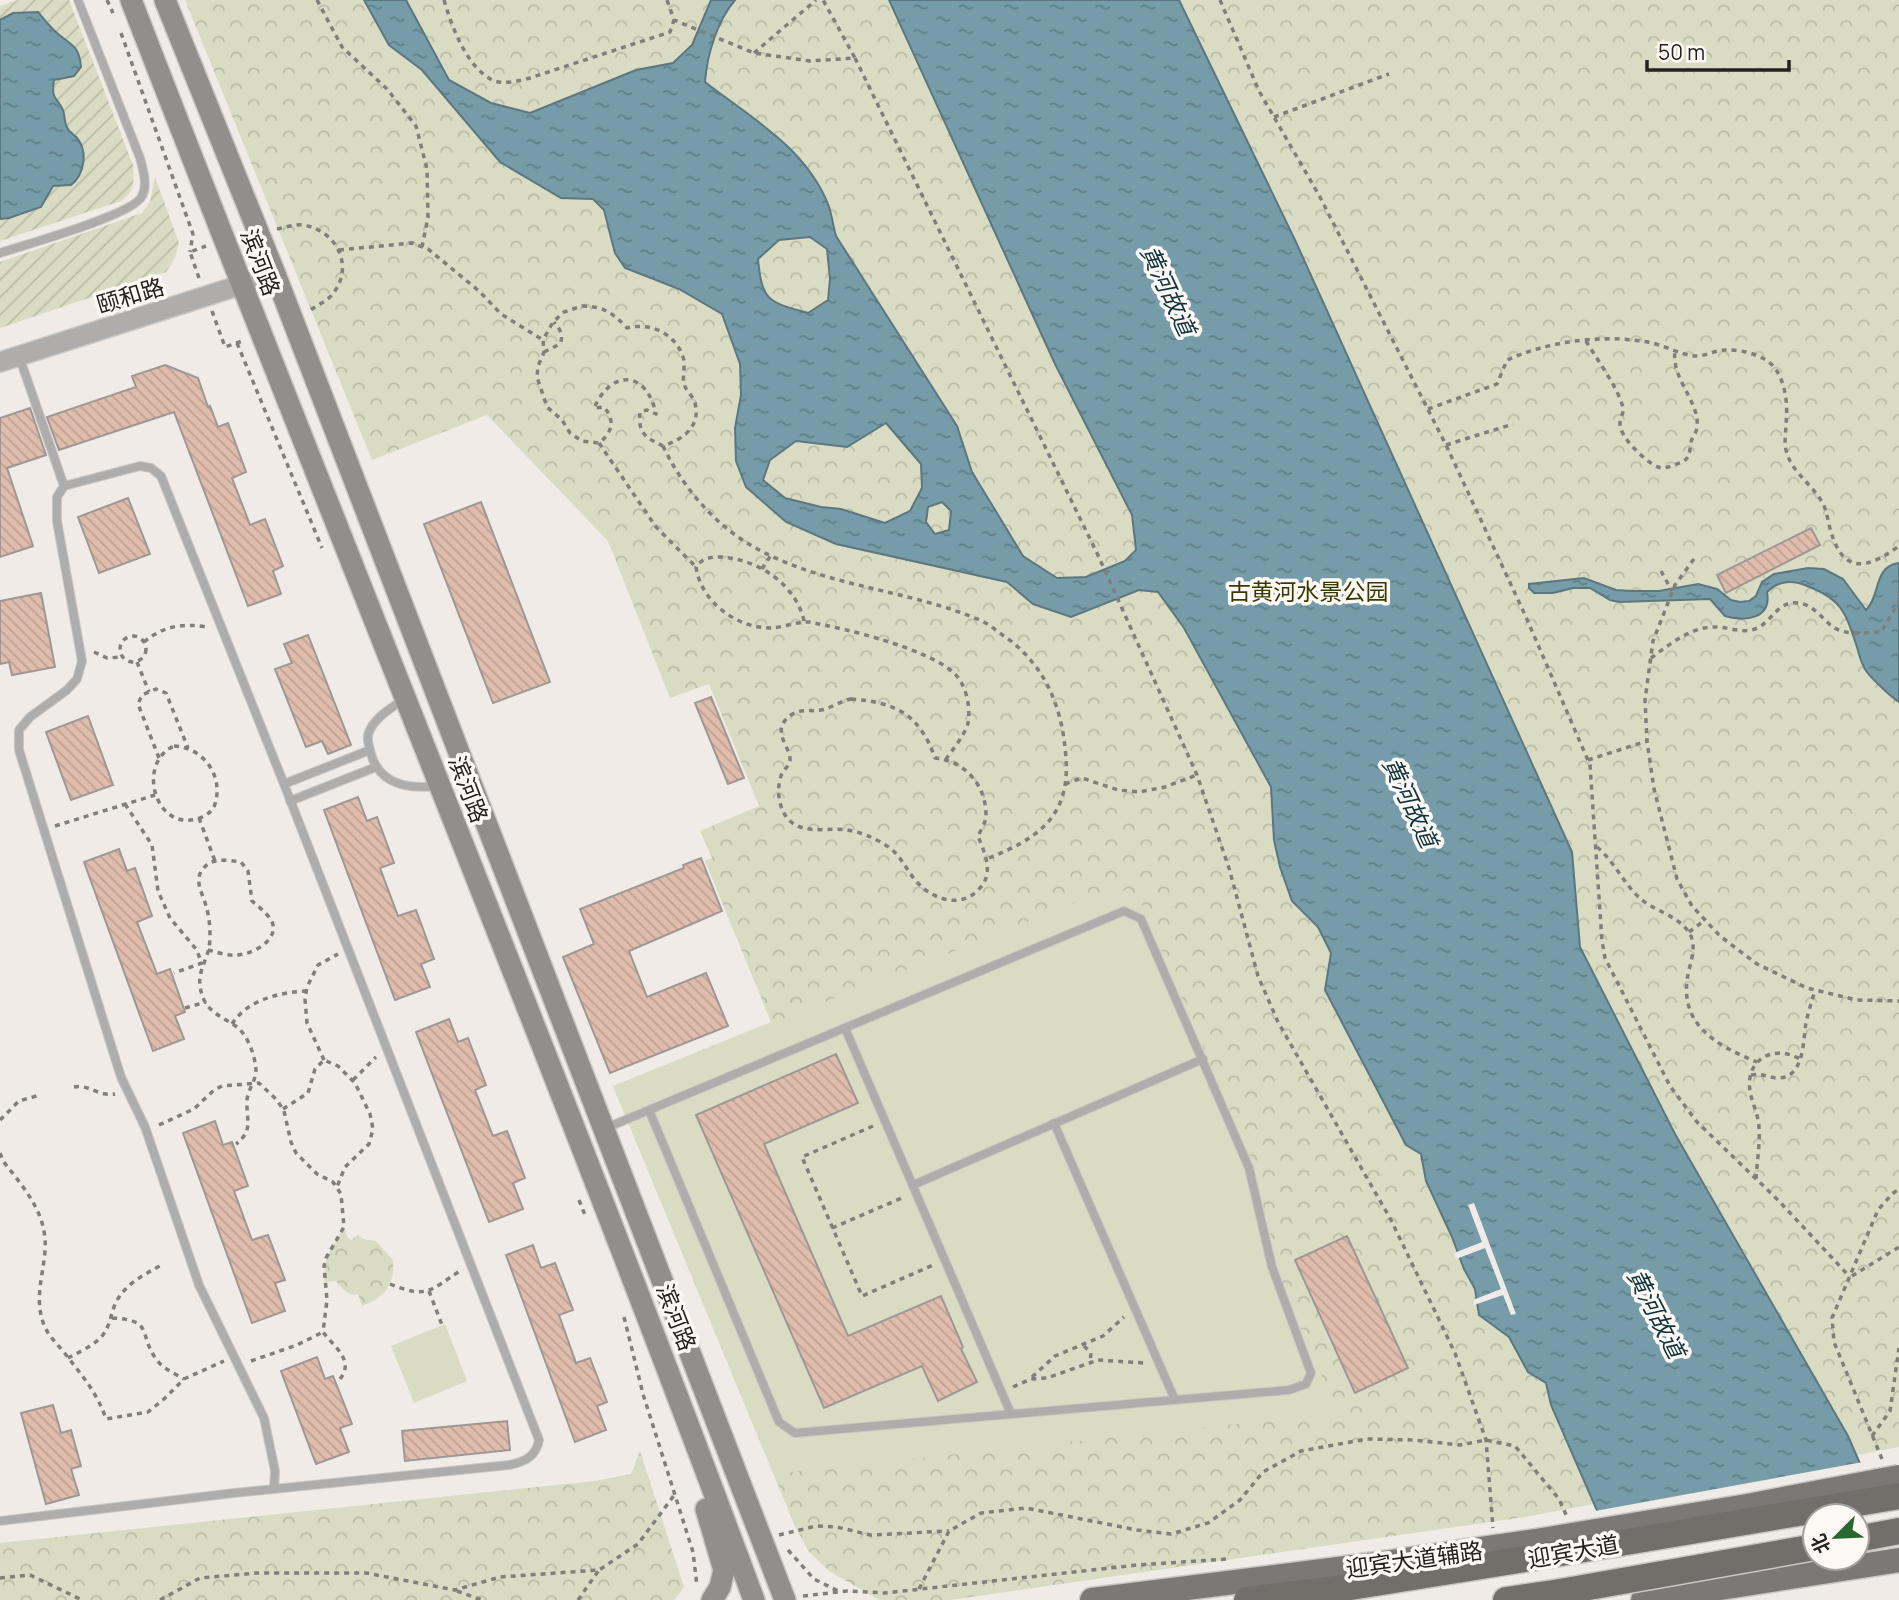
<svg xmlns="http://www.w3.org/2000/svg" width="1899" height="1600" viewBox="0 0 1899 1600" font-family="Manrope,'Noto Sans SC',sans-serif">
<defs>
<pattern id="forest-crowns" width="20" height="18" patternUnits="userSpaceOnUse" patternTransform="scale(1.75)"><rect width="20" height="18" fill="#d9dcc2"/><path d="M2 6a3 3 0 1 1 6 0M12 15a3 3 0 1 1 6 0" fill="none" stroke="#babca6"/></pattern>
<pattern id="garden-furrows" width="10" height="10" patternUnits="userSpaceOnUse" patternTransform="scale(1.75)"><rect width="10" height="10" fill="#d9dcc2"/><path d="M-1 1l2-2M0 10L10 0M9 11l2-2" fill="none" stroke="#babca6"/></pattern>
<pattern id="water-ripples" width="26" height="14" patternUnits="userSpaceOnUse" patternTransform="scale(1.75)"><rect width="26" height="14" fill="#759ca8"/><path d="M2 4q2-2 4 0t4 0M15 11q2-2 4 0t4 0" fill="none" stroke="#607f88"/></pattern>
<pattern id="building-back-hatch" width="6" height="6" patternUnits="userSpaceOnUse" patternTransform="scale(1.75)"><rect width="6" height="6" fill="#dfbcab"/><path d="M-1 5l2 2M0 0l6 6M5-1l2 2" fill="none" stroke="#bfa193"/></pattern>
</defs>
<rect width="100%" height="100%" fill="#f0ebe6"/>
<g fill="url(#forest-crowns)">
<polygon points="185,0 1899,0 1899,1447 1525,1517 950,1600 879,1600 829,1571 809,1552 794,1524 613,1086 771,1022 705,861 712,858 700,831 759,806 709,684 670,698 608,541 487,415 372,460"/>
<path d="M344 1227 347 1237 351 1240 358 1235 363 1239 376 1241 393 1260C395 1284 385 1298 362 1306L358 1294C348 1297 342 1288 336 1281L324 1282 326 1258Z"/>
<polygon points="640,1451 684,1587 674,1600 0,1600 0,1543 595,1481 631,1474"/>
</g>
<g fill="url(#garden-furrows)">
<path d="M18 0H69L133 165C134 182 135 191 121 201L0 241V6Z"/>
<polygon points="155,177 179,243 175,258 166,272 0,328 0,262 142,213 150,202"/>
</g>
<g fill="#d9dcc2">
<polygon points="1115,887 1130,893 1141,903 1254,1166 1282,1284 1337,1411 1327,1414 774,1474 613,1086"/>
<polygon points="445,1324 467,1381 414,1403 391,1346"/>
</g>
<g fill="url(#water-ripples)" stroke="#5d7780" stroke-width="2" fill-rule="evenodd">
<path d="M364 0H406L449 80 491 103 530 113 636 70 673 63 692 45 711 0H735C717 21 707 55 705 82 751 118 805 147 828 204 832 214 833 226 836 236L957 426 972 472 1023 556 1057 578 1086 577 1125 561 1136 550 1132 515 1055 364 889 0H1179L1295 240 1572 852 1580 947 1675 1134 1848 1436 1899 1553V1600H1636L1551 1405 1546 1383 1528 1372 1509 1337 1479 1315 1475 1289 1464 1269 1452 1237 1426 1181 1421 1154 1406 1145 1325 990 1331 953 1318 927 1292 901 1280 867 1274 840 1271 787 1184 628 1158 592 1139 590 1071 617 1033 604 1007 582 836 544 786 522 746 487 736 461 735 428 741 395 740 364 722 314 679 289 625 268 615 253 604 210 593 199 561 198 500 162 422 70 389 45ZM810 237 827 249 830 279 828 300 808 313C769 302 762 302 758 259L779 240ZM886 423 921 464 922 488 910 511 885 523 841 509 821 507 785 498 763 480 770 460 796 441 847 447ZM942 502 951 511 949 530 935 534 926 522 928 507ZM1815 1516H1857V1558H1815Z"/>
<path d="M38 12C44 19 50 27 57 33 72 46 79 45 81 67L74 76 54 80C51 100 56 96 63 110 65 115 64 122 67 127 69 133 74 134 78 139 88 153 84 175 71 185L53 186 41 207 9 218 0 219V20L13 13Z"/>
<path d="M1899 563V702C1891 697 1872 679 1867 672 1862 666 1859 655 1857 647 1845 610 1841 598 1802 584 1790 580 1776 582 1767 592 1772 619 1745 622 1725 616L1710 599 1619 602 1610 600 1590 588H1573L1553 593H1534L1529 588V584L1584 578 1616 590 1632 591H1659L1698 584 1717 589 1731 600 1740 602 1749 601 1756 596 1762 582 1774 574 1808 568 1824 569 1843 579 1866 610C1881 596 1873 566 1899 563Z"/>
</g>
<g fill="#f0ebe6" fill-rule="evenodd">
<polygon points="1474,1203 1516,1314 1511,1315 1503,1295 1474,1305 1473,1300 1501,1289 1485,1248 1456,1259 1454,1253 1482,1242 1468,1205"/>
<path d="M1863 1462 1899 1544V1600H1632L1595 1511ZM1815 1516H1857V1558H1815Z"/>
</g>
<g fill="url(#building-back-hatch)" stroke="#9d9895" stroke-width="2">
<polygon points="165,365 198,378 208,407 210,406 218,427 228,423 246,472 232,478 250,525 265,519 283,566 273,571 281,594 248,606 174,412 59,450 47,417 136,387 132,376"/>
<polygon points="30,408 46,455 7,468 33,546 0,557 0,418"/>
<polygon points="128,498 150,554 99,573 78,517"/>
<polygon points="481,502 550,682 493,703 424,524"/>
<polygon points="1811,528 1820,545 1726,593 1717,575"/>
<polygon points="41,593 55,667 12,675 9,662 0,664 0,601"/>
<polygon points="308,635 351,745 328,754 322,741 306,747 275,669 292,663 284,644"/>
<polygon points="711,697 744,778 728,784 695,703"/>
<polygon points="88,716 113,785 71,800 46,732"/>
<polygon points="358,797 367,821 377,817 394,863 380,868 398,916 416,910 434,959 421,964 430,987 395,1000 324,810"/>
<polygon points="119,849 127,871 135,868 152,916 137,922 157,974 170,969 185,1012 175,1016 184,1039 153,1051 84,862"/>
<polygon points="701,858 722,911 629,951 647,997 706,973 728,1026 610,1073 563,957 594,944 580,909 684,868 683,865"/>
<polygon points="449,1019 458,1042 468,1038 486,1085 475,1090 493,1136 507,1131 525,1178 513,1183 523,1209 489,1222 416,1032"/>
<polygon points="836,1054 858,1103 764,1144 848,1336 941,1296 963,1347 961,1349 977,1382 938,1401 922,1366 824,1408 696,1115"/>
<polygon points="215,1121 223,1145 232,1142 248,1186 234,1191 252,1240 268,1235 285,1280 275,1283 285,1311 252,1323 183,1133"/>
<polygon points="1347,1236 1408,1368 1355,1393 1295,1260"/>
<polygon points="533,1245 541,1268 555,1263 573,1310 559,1315 576,1363 590,1358 607,1402 597,1406 606,1430 575,1442 506,1255"/>
<polygon points="317,1357 325,1379 333,1376 352,1424 340,1428 349,1452 316,1464 281,1371"/>
<polygon points="53,1405 61,1433 71,1430 81,1466 71,1469 79,1495 46,1504 21,1413"/>
<polygon points="507,1421 510,1450 405,1461 402,1431"/>
</g>
<g fill="none" stroke-linecap="round" stroke-linejoin="round">
<g stroke="#cbc7c3" stroke-width="10">
<g id="service">
<path d="M0 253C24 245 134 215 142 196 148 185 143 170 140 158L78 0"/>
<polyline points="19,356 64,486 57,497 57,521 82,661 77,679 67,690 30,717 19,730 19,750 121,1077 145,1127 199,1285 264,1418 275,1471 274,1489"/>
<path d="M403 700C391 708 372 719 368 735 367 742 370 751 372 757 382 786 410 789 437 786"/>
<polyline points="284,784 370,750"/>
<polyline points="290,801 376,767"/>
<polyline points="845,1028 1011,1414"/>
<polyline points="1054,1123 1175,1400"/>
<polyline points="606,1128 1124,911 1141,919 1249,1168 1272,1267 1311,1373 1306,1384 1289,1390 795,1433 779,1422 649,1110"/>
<polyline points="913,1185 1203,1059"/>
<path d="M0 1521 234 1493 509 1465C524 1462 536 1457 539 1440L284 784 161 476 151 468 140 466 64 486"/>
</g>
</g>
<g stroke="#cbc7c3" stroke-width="22">
<polyline id="tertiary" points="0,362 275,274"/>
</g>
<g stroke="#cbc7c3" stroke-width="24">
<g id="secondary">
<path d="M131 0C337 534 555 1063 754 1600"/>
<polyline points="165,0 275,274 785,1600"/>
<polyline points="706,1509 724,1570 720,1587 712,1600"/>
</g>
</g>
<g stroke="#cbc7c3" stroke-width="27">
<g id="primary">
<polyline points="1092,1600 1385,1563 1536,1541"/>
<polyline points="1643,1600 1899,1560"/>
</g>
</g>
<g stroke="#cbc7c3" stroke-width="29">
<g id="trunk">
<polyline points="1857,1539 1899,1531"/>
<polyline points="1247,1600 1344,1588 1543,1556"/>
<polyline points="1506,1600 1560,1592"/>
</g>
</g>
<g stroke="#817e7b" stroke-width="3.5" stroke-dasharray="5 5" stroke-linecap="butt">
<polyline points="107,0 113,13"/>
<polyline points="317,0 342,47 387,89 416,126 427,169 428,217 422,247"/>
<path d="M444 0C452 27 466 66 492 80 503 85 519 81 530 78L670 32 674 20"/>
<polyline points="667,0 674,20 754,53 810,61 855,58 823,0"/>
<polyline points="1220,0 1259,91 1320,197 1446,445 1526,617 1590,765 1602,941 1605,958 1670,1086 1697,1122 1778,1200 1850,1277"/>
<polyline points="121,33 193,234 190,252"/>
<polyline points="754,53 816,0"/>
<polyline points="855,58 1097,553 1197,775 1229,868 1258,976 1278,1022 1391,1220 1455,1353 1486,1440 1493,1528"/>
<polyline points="1274,117 1389,74"/>
<path d="M277 229C286 227 295 224 304 225 339 232 355 269 331 296 324 303 315 306 308 312"/>
<polyline points="339,250 412,243 428,249 479,291 501,314 543,340"/>
<polyline points="199,278 190,252 206,246"/>
<path d="M582 306C603 306 613 313 627 328 650 322 675 333 683 357 686 365 682 375 684 384 686 391 693 396 695 403 701 427 683 439 663 446 645 437 638 434 640 412L647 410 656 414C647 371 612 368 594 408L604 407C615 420 613 432 599 443L582 441 570 433 562 420 547 407 537 377 538 366 544 352 543 340 553 322 564 312Z"/>
<polyline points="212,311 225,347 245,340"/>
<path d="M1586 341C1596 358 1619 389 1623 408 1624 413 1620 418 1620 423 1619 437 1646 462 1658 467 1664 469 1669 467 1674 465 1690 460 1689 457 1691 442 1692 437 1697 432 1697 427 1700 401 1671 380 1675 350"/>
<polyline points="237,343 322,548"/>
<path d="M544 352 560 344C564 334 560 330 554 322"/>
<path d="M1428 409 1497 384 1507 360C1550 341 1601 334 1648 342 1663 345 1679 354 1694 356 1704 357 1715 350 1725 350 1741 349 1764 355 1774 367 1786 382 1788 406 1786 423 1786 432 1784 442 1786 450 1791 472 1811 483 1822 502 1827 510 1828 523 1831 532 1844 576 1869 568 1899 546"/>
<polyline points="599,443 656,527 696,567"/>
<polyline points="1446,445 1513,424"/>
<path d="M663 446C680 482 707 516 741 539 813 587 904 587 982 621 990 625 997 631 1004 636 1046 665 1063 709 1066 759 1070 817 1037 839 989 858"/>
<polyline points="1694,559 1675,585 1653,641 1645,700 1647,741 1654,789 1677,879 1692,906 1720,936 1757,964 1807,988 1857,1000 1899,1001"/>
<polyline points="762,569 771,555"/>
<polyline points="1661,571 1672,591"/>
<path d="M804 621C796 584 757 559 721 557 710 557 702 558 696 567 701 602 737 629 773 628 783 627 801 621 809 622 847 629 926 648 954 673 966 684 971 707 968 723 965 735 953 749 946 759"/>
<circle cx="133" cy="649" r="13"/>
<path d="M144 642C163 626 182 623 207 627"/>
<polyline points="94,652 107,658 122,657"/>
<path d="M1651 658C1669 645 1689 628 1712 627 1726 626 1741 634 1755 629 1772 623 1777 600 1799 603 1814 605 1822 619 1833 627 1846 636 1866 632 1881 632L1899 602V589"/>
<polyline points="137,662 149,692"/>
<path d="M851 699C896 702 920 715 935 758 965 761 986 785 986 815 986 822 981 830 978 836 985 854 995 874 978 890 962 907 937 901 921 886 907 874 903 856 887 846 875 838 861 832 847 830 829 827 806 835 790 821 779 811 776 790 781 776 783 769 791 766 790 758 789 745 770 730 791 715 801 708 810 712 821 710 832 708 840 701 851 699Z"/>
<path d="M174 746C203 747 224 776 215 804 213 811 207 815 200 818 156 834 135 764 174 746Z"/>
<polyline points="159,758 138,704 142,695 156,689 166,693 188,748"/>
<polyline points="1588,760 1647,741"/>
<polyline points="1065,784 1082,778 1118,790 1139,792 1165,787 1197,775"/>
<polyline points="125,804 152,845 158,891 170,918 196,949 202,963 174,973"/>
<polyline points="199,818 215,861"/>
<polyline points="55,826 155,795"/>
<path d="M1597 847C1615 862 1624 885 1642 900 1657 912 1679 916 1690 934 1696 945 1692 958 1689 970 1676 1023 1715 1045 1757 1062"/>
<polyline points="1689,932 1705,920"/>
<path d="M208 950C217 952 227 956 236 955 253 955 285 937 269 917 264 911 258 906 252 901L248 871 241 862C226 860 211 857 202 870 194 882 203 894 206 906 210 918 211 936 209 948 204 968 194 976 204 1000 211 1014 225 1018 237 1027 248 1036 255 1055 256 1070 256 1081 248 1089 247 1100 246 1120 254 1130 236 1144"/>
<polyline points="185,1008 206,1002"/>
<path d="M232 1024C247 1000 280 992 307 991"/>
<polyline points="324,1060 307,1023 305,999 307,987 318,965 338,954"/>
<path d="M1751 1075C1763 1073 1769 1078 1778 1078 1805 1078 1803 1039 1806 1023 1808 1012 1812 1001 1815 990"/>
<polyline points="353,1080 376,1057"/>
<path d="M74 1087C89 1084 99 1097 115 1094"/>
<polyline points="283,1109 308,1093 315,1069 324,1060 338,1066 355,1083 370,1114 373,1129 369,1144 345,1167 337,1187"/>
<polyline points="0,1120 19,1101 40,1095"/>
<path d="M159 1125 194 1109 214 1090 222 1086 259 1083 277 1100 284 1111 291 1142 296 1153 317 1174 333 1182 341 1194 344 1227 326 1258 324 1266 327 1300 323 1332C334 1347 356 1361 339 1380"/>
<polyline points="873,1126 802,1157 862,1296 933,1265"/>
<path d="M0 1153 3 1161C24 1188 48 1214 45 1251 43 1277 34 1299 44 1325 48 1335 56 1343 63 1351 80 1373 97 1392 106 1419L148 1412 164 1399 184 1379 224 1361"/>
<path d="M1756 1179C1757 1162 1760 1145 1759 1129 1759 1115 1752 1104 1750 1091 1745 1059 1774 1044 1800 1059"/>
<polyline points="579,1200 585,1215"/>
<polyline points="832,1228 904,1197"/>
<polyline points="1852,1276 1899,1247"/>
<path d="M390 1284C427 1299 429 1291 460 1271"/>
<polyline points="429,1291 442,1325"/>
<polyline points="624,1317 643,1394 693,1552 697,1586"/>
<path d="M112 1318C154 1320 138 1333 156 1359 163 1369 174 1373 184 1379"/>
<polyline points="1084,1346 1091,1353 1090,1362"/>
<path d="M68 1358C79 1352 93 1346 101 1337 109 1329 110 1318 114 1307 122 1285 144 1275 163 1264"/>
<polyline points="251,1361 297,1345 323,1332"/>
<polyline points="1032,1377 1055,1356 1103,1336 1124,1317"/>
<polyline points="1013,1387 1031,1379 1047,1378 1098,1360 1144,1363"/>
<polyline points="1872,1436 1890,1411 1899,1348"/>
<polyline points="1882,1459 1834,1342 1832,1318 1878,1210 1892,1194 1899,1189"/>
<polyline points="779,1535 816,1526 837,1527 870,1535 949,1531"/>
<polyline points="788,1550 814,1579 840,1592"/>
<polyline points="0,1578 30,1575 82,1600"/>
<polyline points="919,1589 949,1531 981,1513 1026,1508 1137,1530 1171,1534 1208,1523 1240,1500 1263,1472 1301,1451 1367,1439 1414,1440 1460,1445 1486,1440 1515,1446 1559,1499 1567,1517"/>
<polyline points="457,1591 482,1600"/>
<polyline points="803,1596 847,1591 885,1593 1137,1565 1227,1559"/>
<polyline points="160,1600 200,1578 257,1573 366,1573 455,1590 500,1577 599,1570 638,1544 675,1494"/>
<polyline points="578,1600 599,1570"/>
</g>
<use href="#service" stroke="#aeadab" stroke-width="8"/>
<use href="#tertiary" stroke="#aeadab" stroke-width="19"/>
<use href="#secondary" stroke="#918e8b" stroke-width="21"/>
<use href="#primary" stroke="#7b7875" stroke-width="24"/>
<use href="#trunk" stroke="#726f6b" stroke-width="26"/>
<g stroke="#cbc7c3" stroke-width="27" stroke-linecap="butt">
<polyline id="primary-bridge" points="1536,1541 1747,1506 1899,1477"/>
</g>
<g stroke="#cbc7c3" stroke-width="29" stroke-linecap="butt">
<g id="trunk-bridge">
<polyline points="1543,1556 1899,1496"/>
<polyline points="1560,1592 1815,1547"/>
</g>
</g>
<use href="#primary-bridge" stroke="#7b7875" stroke-width="24"/>
<use href="#trunk-bridge" stroke="#726f6b" stroke-width="26"/>
</g>
<g text-anchor="middle" dominant-baseline="central" stroke-width="7" stroke-linejoin="round" paint-order="stroke">
<g font-size="23" fill="#242221" stroke="#fdf8f4">
<text transform="translate(261 262) rotate(69)">滨河路</text>
<text transform="translate(130 295) rotate(-17)">颐和路</text>
<text transform="translate(469 789) rotate(69)">滨河路</text>
<text transform="translate(677 1317) rotate(69)">滨河路</text>
<text transform="translate(1573 1551) rotate(-10)">迎宾大道</text>
<text transform="translate(1414 1559) rotate(-8)">迎宾大道辅路</text>
</g>
<g font-size="23" fill="#373a00" stroke="#fdf8f4">
<text x="1308" y="591">古黄河水景公园</text>
</g>
<g font-size="24" font-style="italic" fill="#0e343e" stroke="#fdf8f4">
<text transform="translate(1169 290) rotate(65)">黄河故道</text>
<text transform="translate(1411 802) rotate(65)">黄河故道</text>
<text transform="translate(1657 1313) rotate(63)">黄河故道</text>
</g>
</g>
<g transform="translate(1836 1537) rotate(246)"><circle r="33" fill="#fdf8f4" stroke="#a6a2a0" stroke-width="2"/>
<path d="M0-5L12 26L0 18L-12 26Z" fill="#286730"/>
<text y="-10" font-size="19" font-weight="bold" text-anchor="middle" fill="#242221">北</text>
</g>
<path d="M1647 60v10h142v-10" fill="none" stroke="#242221" stroke-width="3.5"/>
<text x="1658" y="60" font-size="21" fill="#242221" stroke="#fdf8f4" stroke-width="5" paint-order="stroke">50 m</text>
</svg>
